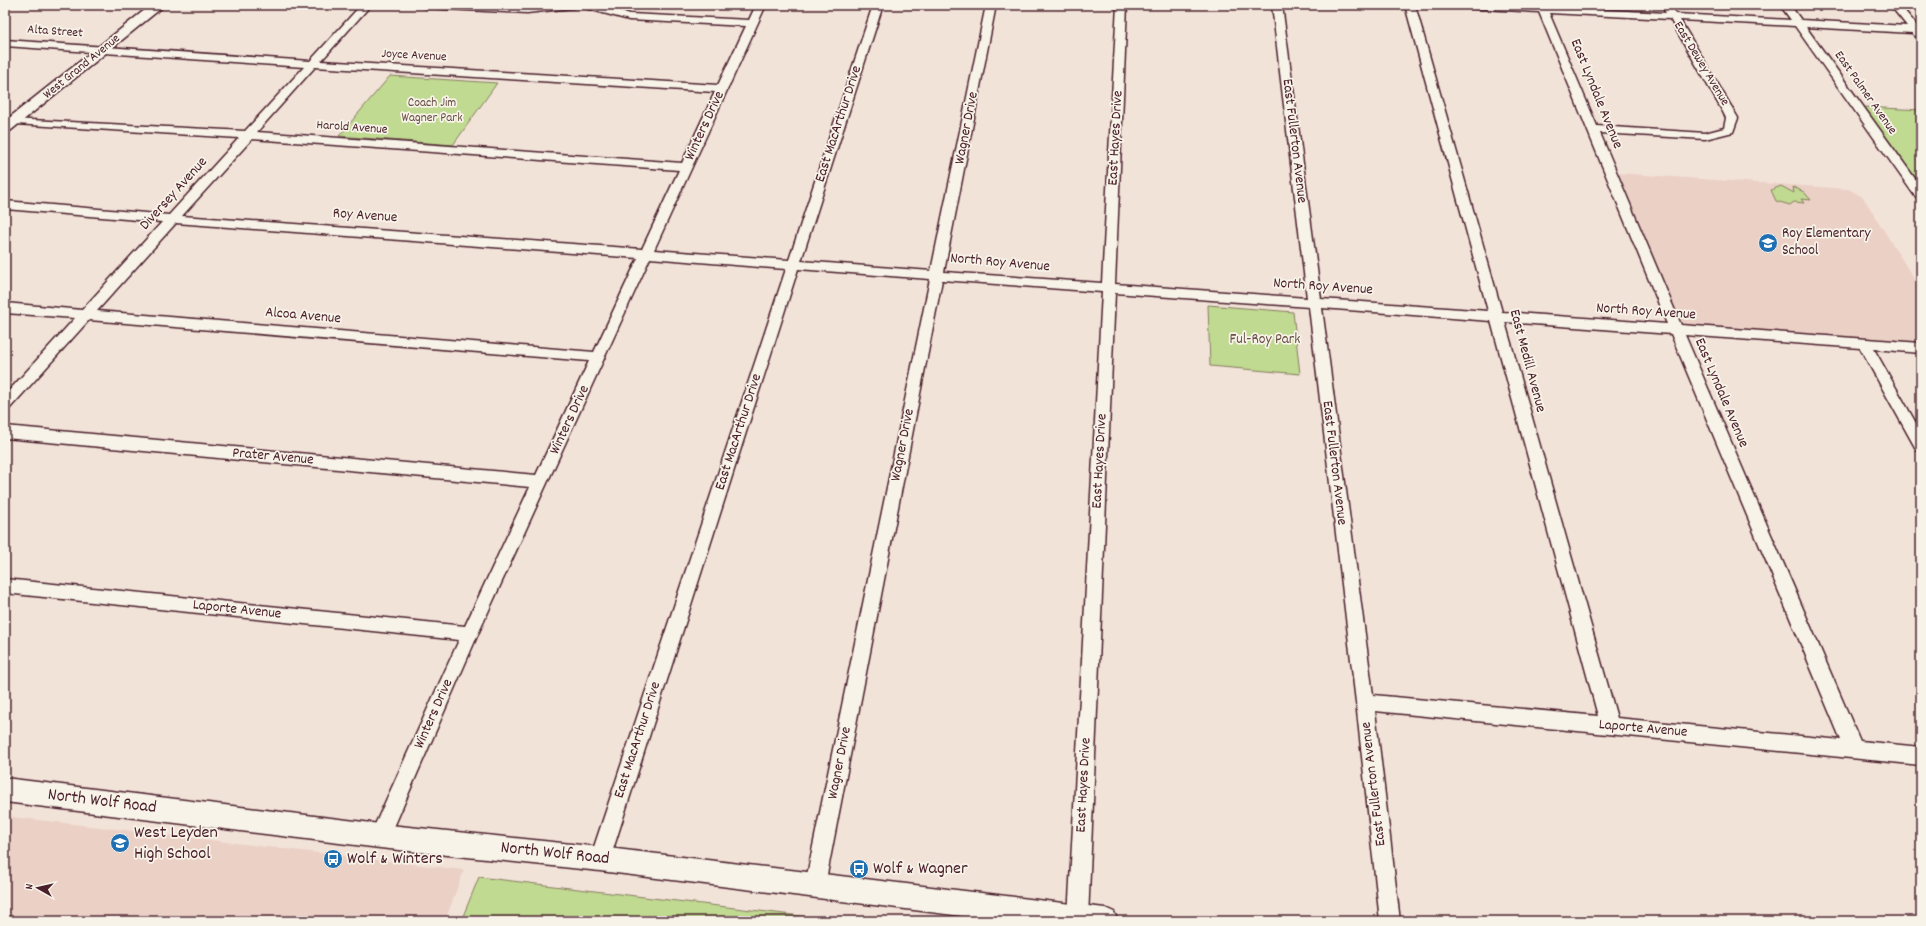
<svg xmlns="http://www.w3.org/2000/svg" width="1926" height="926" viewBox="0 0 1926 926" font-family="Dekko,sans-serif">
<rect width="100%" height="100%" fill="#f2e3d9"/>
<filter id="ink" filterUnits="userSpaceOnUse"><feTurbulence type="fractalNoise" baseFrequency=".025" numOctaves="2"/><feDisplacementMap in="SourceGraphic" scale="8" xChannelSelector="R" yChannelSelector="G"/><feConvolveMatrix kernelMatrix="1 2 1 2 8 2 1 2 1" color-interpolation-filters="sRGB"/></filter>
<g filter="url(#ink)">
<g fill="#ebd0c6">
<polygon points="1616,173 1848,189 1863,197 1921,290 1921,343 1679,326"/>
<polygon points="5,816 464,870 445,921 5,921"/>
</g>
<g fill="#c0da91" stroke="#857c5e">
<polygon points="390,76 497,83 453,145 339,136"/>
<polygon points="1864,107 1921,110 1921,186"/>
<polygon points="1781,186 1794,193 1793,187 1804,192 1811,200 1801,199 1804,203 1794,202 1790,205 1776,201 1771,190"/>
<polygon points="1208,305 1293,312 1300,374 1210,366"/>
<polygon points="479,877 842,921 461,921"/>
</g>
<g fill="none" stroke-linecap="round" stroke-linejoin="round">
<g stroke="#4a1f2b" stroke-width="3">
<path id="minor" d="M361 5H371L321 61 718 85 746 26 629 20 581 7 527 13 426 8 421 5 527 7 548 5H600L630 14 749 20 756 5H766L654 250 789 260 873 5H883L801 261 931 271 986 5H996L944 272 1102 283 1117 5H1127L1115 284 1307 298 1272 5H1282L1321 299 1488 311 1405 5H1415L1502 312 1667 324 1539 12 1463 8 1458 5H1546L1547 7 1666 13 1663 8 1668 5 1672 6 1676 14 1791 20 1780 5H1790L1801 20 1907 26 1890 5H1900L1918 27H1921V37L1915 36 1912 33 1806 27 1921 187V200L1917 199 1795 26 1680 20 1738 118 1733 132 1705 139 1600 133 1681 325 1921 343V353L1874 349 1921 432V451L1916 449 1860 348 1685 335 1860 741 1921 747V765L1375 711 1400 921H1380L1356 702 1309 307 1115 293 1088 918 1087 921H1069L1068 918 1102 292 942 280 825 885 822 892 815 895 808 892 805 885 930 279 798 269 610 859 607 866 600 869 593 866 590 859 786 269 650 258 478 634 387 843 380 846 373 843 370 836 373 829 459 640 5 593V579L465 626 530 487 5 438V426L536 475 589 361 89 320 10 408 5 409V395L75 318 5 313V303L82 310 162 222 5 209V201L169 215 239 138 15 124 11 123 9 121 11 119 245 131 304 67 5 46V40L310 61ZM1549 13 1670 19 1723 112 1726 118 1724 128 1705 133 1597 126ZM315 67 715 92 682 163 257 132ZM252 139 679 170 642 249 182 216ZM176 223 638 258 594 352 97 311ZM1322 308 1491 321 1598 716 1373 695ZM1505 322 1671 334 1841 740 1617 718Z"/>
</g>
<g stroke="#4a1f2b" stroke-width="3">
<g id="major">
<polygon points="151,5 165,5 10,131 5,132 5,121"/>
<polygon points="5,778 380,824 600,847 1105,908 1114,912 1118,921 1002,921 600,871 380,848 5,802"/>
</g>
</g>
<use href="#minor" fill="#f7f3e8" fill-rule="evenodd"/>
<use href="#major" fill="#f7f3e8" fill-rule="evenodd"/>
</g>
</g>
<defs>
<g id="school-disc" transform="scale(1)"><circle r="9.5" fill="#1f6fb2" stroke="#f7f3e8"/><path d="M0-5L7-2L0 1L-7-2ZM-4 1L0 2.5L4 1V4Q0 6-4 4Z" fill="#fff"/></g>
<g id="bus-disc" transform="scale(1)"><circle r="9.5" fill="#1f6fb2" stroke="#f7f3e8"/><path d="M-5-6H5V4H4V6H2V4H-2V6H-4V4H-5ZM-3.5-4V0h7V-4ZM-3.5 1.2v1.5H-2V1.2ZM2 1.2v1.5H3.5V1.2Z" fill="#fff"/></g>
</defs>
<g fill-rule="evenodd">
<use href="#school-disc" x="1768" y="243"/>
<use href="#school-disc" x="120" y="843"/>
<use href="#bus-disc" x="333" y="859"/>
<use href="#bus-disc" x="859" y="869"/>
</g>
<g text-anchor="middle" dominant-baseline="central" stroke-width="3.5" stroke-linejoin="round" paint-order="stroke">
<g font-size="13" fill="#4a1f2b" stroke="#f7f3e8">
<text transform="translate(55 32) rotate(4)">Alta Street</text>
<text transform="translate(414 56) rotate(3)">Joyce Avenue</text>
<text transform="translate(1701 64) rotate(59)">East Dewey Avenue</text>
<text transform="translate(82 67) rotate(-39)">West Grand Avenue</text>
<text transform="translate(1865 93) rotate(55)">East Palmer Avenue</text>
<text transform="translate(352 128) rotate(4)">Harold Avenue</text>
</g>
<g font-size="13" fill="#684e44" stroke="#f7f3e8">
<text x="432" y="103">Coach Jim<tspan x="432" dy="15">Wagner Park</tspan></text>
</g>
<g font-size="15" fill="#4a1f2b" stroke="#f7f3e8">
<text transform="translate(1596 94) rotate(68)">East Lyndale Avenue</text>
<text transform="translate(839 124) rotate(-72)">East MacArthur Drive</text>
<text transform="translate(705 126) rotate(-65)">Winters Drive</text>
<text transform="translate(967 128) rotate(-79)">Wagner Drive</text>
<text transform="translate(1116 138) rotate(-87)">East Hayes Drive</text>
<text transform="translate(1294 141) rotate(83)">East Fullerton Avenue</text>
<text transform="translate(174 194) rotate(-48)">Diversey Avenue</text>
<text transform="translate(365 216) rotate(4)">Roy Avenue</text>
<text transform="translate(1000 263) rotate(5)">North Roy Avenue</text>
<text transform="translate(1323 287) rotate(4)">North Roy Avenue</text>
<text transform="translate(1646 312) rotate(4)">North Roy Avenue</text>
<text transform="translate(303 316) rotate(5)">Alcoa Avenue</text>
<text transform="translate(1527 361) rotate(75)">East Medill Avenue</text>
<text transform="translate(1721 393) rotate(67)">East Lyndale Avenue</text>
<text transform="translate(570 420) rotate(-65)">Winters Drive</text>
<text transform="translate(739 432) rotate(-72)">East MacArthur Drive</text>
<text transform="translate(903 445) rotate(-79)">Wagner Drive</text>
<text transform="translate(273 457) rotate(5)">Prater Avenue</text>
<text transform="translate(1100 461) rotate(-87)">East Hayes Drive</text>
<text transform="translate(1334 463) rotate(83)">East Fullerton Avenue</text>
<text transform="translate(237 610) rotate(6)">Laporte Avenue</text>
<text transform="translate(434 714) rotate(-66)">Winters Drive</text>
<text transform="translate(1643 729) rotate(5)">Laporte Avenue</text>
<text transform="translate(638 740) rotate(-72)">East MacArthur Drive</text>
<text transform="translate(840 763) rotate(-79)">Wagner Drive</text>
<text transform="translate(1374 784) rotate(-97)">East Fullerton Avenue</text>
<text transform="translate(1084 785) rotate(-87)">East Hayes Drive</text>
</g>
<g font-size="15" fill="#4a1f2b" stroke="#f7f3e8" text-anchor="start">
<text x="1782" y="234">Roy Elementary<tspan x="1782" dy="17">School</tspan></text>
</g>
<g font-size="15" fill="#684e44" stroke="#f7f3e8">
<text x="1265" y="340">Ful-Roy Park</text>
</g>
<g font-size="18" fill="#4a1f2b" stroke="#f7f3e8">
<text transform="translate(102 802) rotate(7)">North Wolf Road</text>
<text transform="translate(555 854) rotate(6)">North Wolf Road</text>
</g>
<g font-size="18" fill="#4a1f2b" stroke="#f7f3e8" text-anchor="start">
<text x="134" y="833">West Leyden<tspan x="134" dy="21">High School</tspan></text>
<text x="347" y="859">Wolf &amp; Winters</text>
<text x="873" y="869">Wolf &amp; Wagner</text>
</g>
</g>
<rect width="1926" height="926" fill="none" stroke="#f7f3e8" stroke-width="20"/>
<rect x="10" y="10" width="1906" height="906" fill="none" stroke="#4a1f2b" stroke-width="1.5" filter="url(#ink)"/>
<g transform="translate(38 888) rotate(278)" stroke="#f7f3e8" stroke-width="3" paint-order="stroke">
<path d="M0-3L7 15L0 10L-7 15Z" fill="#4a1f2b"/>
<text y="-6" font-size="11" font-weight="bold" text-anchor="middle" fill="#4a1f2b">N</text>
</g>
</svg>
